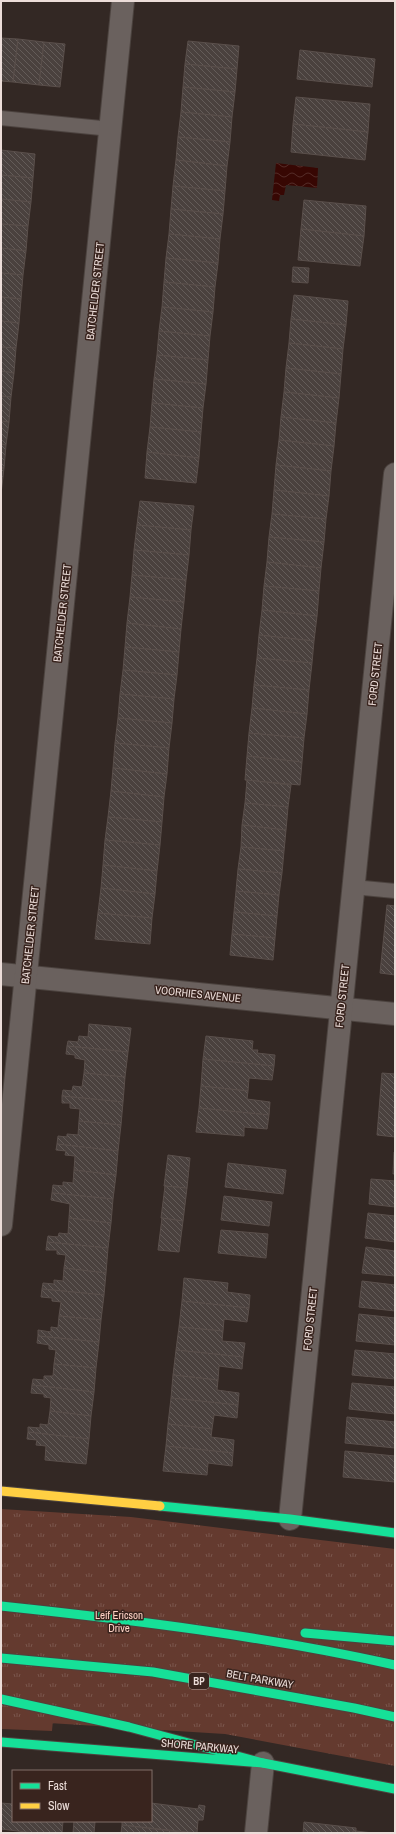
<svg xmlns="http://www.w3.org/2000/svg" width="396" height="1834" viewBox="0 0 396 1834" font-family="'Archivo Narrow',sans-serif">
<defs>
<pattern id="park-tufts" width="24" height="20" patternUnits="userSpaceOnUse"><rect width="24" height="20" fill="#643a2f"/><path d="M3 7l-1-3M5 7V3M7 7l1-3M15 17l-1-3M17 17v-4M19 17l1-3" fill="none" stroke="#7a564d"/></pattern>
<pattern id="water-waves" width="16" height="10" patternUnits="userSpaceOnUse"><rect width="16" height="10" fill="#370703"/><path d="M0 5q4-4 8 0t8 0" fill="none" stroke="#542b27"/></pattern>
<pattern id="building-back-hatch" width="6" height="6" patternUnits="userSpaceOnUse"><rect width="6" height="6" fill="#4a413e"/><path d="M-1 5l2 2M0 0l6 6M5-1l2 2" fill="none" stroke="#645c59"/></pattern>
</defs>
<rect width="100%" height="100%" fill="#332824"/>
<polygon fill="#643a2f" points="1,1711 53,1720 52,1731 1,1729"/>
<polygon fill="url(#park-tufts)" points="1,1509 131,1517 395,1549 395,1766 225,1734 1,1720"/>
<polygon fill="url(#water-waves)" points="276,163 318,168 317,188 286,185 284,195 280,195 279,201 272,200"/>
<g fill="url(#building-back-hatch)" stroke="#5a4f4b">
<polygon points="1,38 18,39 13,82 1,81"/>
<polygon points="18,39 44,42 39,85 13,82"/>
<polygon points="188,41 239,46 237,69 185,64"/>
<polygon points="44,42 65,44 60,87 39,85"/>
<polygon points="300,50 375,59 372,87 297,79"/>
<polygon points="185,64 237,69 235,92 183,87"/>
<polygon points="183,87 235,92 232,117 181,112"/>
<polygon points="296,97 370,104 368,132 293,124"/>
<polygon points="181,112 232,117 230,142 178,137"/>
<polygon points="293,124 368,132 365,160 291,152"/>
<polygon points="178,137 230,142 227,166 176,160"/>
<polygon points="1,150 35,154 33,178 1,175"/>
<polygon points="176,160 227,166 225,191 173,186"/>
<polygon points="1,175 33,178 31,202 1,199"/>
<polygon points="173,186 225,191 223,214 171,209"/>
<polygon points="1,199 31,202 28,226 1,224"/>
<polygon points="304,200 366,206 364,236 301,229"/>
<polygon points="171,209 223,214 220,239 169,234"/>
<polygon points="1,224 28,226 26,251 1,248"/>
<polygon points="301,229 364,236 360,266 298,260"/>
<polygon points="169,234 220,239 218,263 166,258"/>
<polygon points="1,248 26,251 23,275 1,273"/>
<polygon points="166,258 218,263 215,287 164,282"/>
<polygon points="293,267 309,268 308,283 292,282"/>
<polygon points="1,273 23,275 21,299 1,297"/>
<polygon points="164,282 215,287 213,312 162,307"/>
<polygon points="294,295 348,301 346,325 291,319"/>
<polygon points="1,297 21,299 19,323 1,321"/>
<polygon points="162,307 213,312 210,336 159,331"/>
<polygon points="291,319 346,325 343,349 289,343"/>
<polygon points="1,321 19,323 16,348 1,347"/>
<polygon points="159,331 210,336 208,360 157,355"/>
<polygon points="289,343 343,349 341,374 286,368"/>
<polygon points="1,347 16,348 14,373 1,371"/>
<polygon points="157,355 208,360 206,384 154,379"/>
<polygon points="286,368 341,374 339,398 284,392"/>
<polygon points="1,371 14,373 11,397 1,396"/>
<polygon points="154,379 206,384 203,408 152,403"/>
<polygon points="284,392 339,398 336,423 281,417"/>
<polygon points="1,396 11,397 9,422 1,421"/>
<polygon points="152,403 203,408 201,432 150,427"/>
<polygon points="281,417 336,423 334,446 279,440"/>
<polygon points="1,421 9,422 6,445 1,444"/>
<polygon points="150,427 201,432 199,458 147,452"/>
<polygon points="279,440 334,446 331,471 276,465"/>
<polygon points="1,444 6,445 4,468 1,468"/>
<polygon points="147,452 199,458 196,483 145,478"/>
<polygon points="276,465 331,471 329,496 274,490"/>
<polygon points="1,468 4,468 1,494"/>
<polygon points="274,490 329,496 326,519 272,514"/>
<polygon points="140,501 194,506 191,530 137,525"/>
<polygon points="272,514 326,519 324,542 269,537"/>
<polygon points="137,525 191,530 189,555 134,550"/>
<polygon points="269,537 324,542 321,568 267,562"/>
<polygon points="134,550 189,555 186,580 132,575"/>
<polygon points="267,562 321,568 319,591 264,586"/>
<polygon points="132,575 186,580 184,602 130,597"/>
<polygon points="264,586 319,591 317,616 262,610"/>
<polygon points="130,597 184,602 181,629 127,623"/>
<polygon points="262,610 317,616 314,641 259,635"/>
<polygon points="127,623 181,629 179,652 125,647"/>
<polygon points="259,635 314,641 312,663 257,658"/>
<polygon points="125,647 179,652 177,675 123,670"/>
<polygon points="257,658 312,663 309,690 254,685"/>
<polygon points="123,670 177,675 174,699 120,694"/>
<polygon points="254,685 309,690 307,714 252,708"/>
<polygon points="120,694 174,699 172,723 118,718"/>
<polygon points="252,708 307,714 304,738 249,733"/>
<polygon points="118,718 172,723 169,748 115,743"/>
<polygon points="249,733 304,738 302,762 247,756"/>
<polygon points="115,743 169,748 167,774 113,768"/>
<polygon points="247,756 302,762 300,785 245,780"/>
<polygon points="113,768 167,774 164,797 111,791"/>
<polygon points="247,780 291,785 288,807 245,803"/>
<polygon points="111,791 164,797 162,822 108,817"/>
<polygon points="245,803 288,807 286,830 242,825"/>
<polygon points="108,817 162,822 160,845 105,840"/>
<polygon points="242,825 286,830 284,851 241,847"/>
<polygon points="105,840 160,845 157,871 103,865"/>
<polygon points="241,847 284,851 282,873 238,869"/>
<polygon points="103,865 157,871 155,894 101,888"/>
<polygon points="238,869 282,873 279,895 236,891"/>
<polygon points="101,888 155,894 152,918 98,913"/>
<polygon points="236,891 279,895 277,916 234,912"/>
<polygon points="387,905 395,906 395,975 380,973"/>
<polygon points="234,912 277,916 275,938 232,934"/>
<polygon points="98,913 152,918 150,944 95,939"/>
<polygon points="232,934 275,938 273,960 230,955"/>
<polygon points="89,1024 131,1028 128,1052 67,1046 68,1041 78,1042 79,1036 88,1037"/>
<polygon points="206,1036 253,1041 252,1050 258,1050 257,1053 275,1055 274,1066 203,1059"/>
<polygon points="67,1046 128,1052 125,1077 84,1073 85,1060 75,1058 75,1055 66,1054"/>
<polygon points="203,1059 274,1066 272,1080 249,1078 248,1091 201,1086"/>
<polygon points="84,1073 125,1077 123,1102 62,1096 63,1090 72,1091 73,1086 82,1087"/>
<polygon points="382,1073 395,1074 395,1137 377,1135"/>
<polygon points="201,1086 248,1091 247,1099 270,1102 269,1115 199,1108"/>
<polygon points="62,1096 123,1102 121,1125 79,1121 80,1109 70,1108 70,1103 62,1103"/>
<polygon points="199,1108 269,1115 267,1129 244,1127 244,1136 196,1132"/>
<polygon points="79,1121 121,1125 118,1151 57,1144 58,1136 67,1137 67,1134 78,1135"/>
<polygon points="57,1144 118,1151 116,1175 74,1170 75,1156 65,1155 66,1151 56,1150"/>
<polygon points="394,1152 395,1152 395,1174 393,1174"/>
<polygon points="168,1155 190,1158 187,1188 164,1186"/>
<polygon points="228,1163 286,1170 283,1194 225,1187"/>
<polygon points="74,1170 116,1175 113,1199 52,1193 53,1185 63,1186 63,1182 73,1183"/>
<polygon points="371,1179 395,1181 395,1207 369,1204"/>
<polygon points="165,1186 187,1188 183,1221 161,1218"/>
<polygon points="52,1193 113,1199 111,1223 69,1218 70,1204 51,1200"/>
<polygon points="224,1196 272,1202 269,1226 221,1220"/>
<polygon points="368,1213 395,1216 395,1242 365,1238"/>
<polygon points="69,1218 111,1223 108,1248 47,1242 48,1236 58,1237 59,1233 68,1234"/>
<polygon points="162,1218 183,1221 179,1252 158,1250"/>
<polygon points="221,1230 268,1234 266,1258 218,1253"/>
<polygon points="47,1242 108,1248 106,1273 64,1268 66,1255 57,1254 57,1250 46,1250"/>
<polygon points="366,1247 395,1251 395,1276 362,1273"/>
<polygon points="64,1268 106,1273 104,1295 42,1289 43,1283 54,1284 54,1280 63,1281"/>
<polygon points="184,1278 228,1283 227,1292 250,1295 249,1308 182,1301"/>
<polygon points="362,1281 395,1285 395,1311 359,1307"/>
<polygon points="42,1289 104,1295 101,1320 59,1316 61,1302 52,1301 52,1298 41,1297"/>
<polygon points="182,1301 249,1308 247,1322 224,1319 223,1331 179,1327"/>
<polygon points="359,1314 395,1318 395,1345 356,1341"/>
<polygon points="59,1316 101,1320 99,1342 38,1336 38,1330 51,1332 51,1327 58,1328"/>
<polygon points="179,1327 223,1331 222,1341 245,1343 243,1357 176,1350"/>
<polygon points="38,1336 99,1342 96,1368 54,1364 56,1350 49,1349 49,1345 37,1343"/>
<polygon points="176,1350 243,1357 242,1369 219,1366 218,1380 173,1375"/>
<polygon points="355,1350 395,1354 395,1379 352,1375"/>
<polygon points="54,1364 96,1368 94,1392 32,1385 33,1379 44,1380 44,1376 53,1376"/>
<polygon points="173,1375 218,1380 217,1390 239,1393 238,1405 171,1398"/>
<polygon points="352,1383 395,1387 395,1414 349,1409"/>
<polygon points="32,1385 94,1392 91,1416 50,1411 51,1398 44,1397 44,1394 31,1393"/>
<polygon points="171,1398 238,1405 237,1418 214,1415 212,1429 168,1424"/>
<polygon points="50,1411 91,1416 89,1439 28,1432 28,1427 40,1428 40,1424 48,1425"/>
<polygon points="347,1417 395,1422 395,1448 345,1443"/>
<polygon points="168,1424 212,1429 211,1437 234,1440 233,1453 166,1446"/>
<polygon points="28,1432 89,1439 86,1464 45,1460 46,1446 36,1445 37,1440 27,1439"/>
<polygon points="166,1446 233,1453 232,1466 208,1463 207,1475 163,1471"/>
<polygon points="345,1451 395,1456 395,1482 343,1477"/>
<polygon points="1,1803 13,1804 13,1821 63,1821 62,1833 34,1833 1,1829"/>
<polygon points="151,1803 198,1809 199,1805 205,1806 203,1820 198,1820 197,1833 122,1825 122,1821 151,1821"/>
<polygon points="74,1821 95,1822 94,1833 73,1833"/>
<polygon points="304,1822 356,1828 356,1831 353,1831 353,1833 303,1833"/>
<polygon points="122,1825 188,1833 121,1833"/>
<polygon points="353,1831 356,1831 373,1833 353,1833"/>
</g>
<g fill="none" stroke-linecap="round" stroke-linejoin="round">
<g stroke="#4c433f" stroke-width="16">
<g id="lane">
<polyline points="1,118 111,129"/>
<polyline points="353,887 395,891"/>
</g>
</g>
<g stroke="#4c433f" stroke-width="24">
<g id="street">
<polyline points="1,974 395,1014"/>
<polyline points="1,1225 123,1"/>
<polyline points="290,1519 395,474"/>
<polyline points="256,1833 263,1763"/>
</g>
</g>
<g stroke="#4c433f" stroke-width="11">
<g id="fast">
<polyline points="160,1506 290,1519 395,1533"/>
<path d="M1 1606C133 1620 265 1636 395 1665"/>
<polyline points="305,1633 395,1641"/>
<polyline points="1,1658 153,1672 354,1708 395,1717"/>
<polyline points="1,1699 129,1727 263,1763"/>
<polyline points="1,1742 263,1763 395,1789"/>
</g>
</g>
<g stroke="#4c433f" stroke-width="11">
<polyline id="slow" points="1,1491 160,1506"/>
</g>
<use href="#lane" stroke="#6a615e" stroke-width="14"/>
<use href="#street" stroke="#6a615e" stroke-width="22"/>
<use href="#fast" stroke="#16e098" stroke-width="9"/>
<use href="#slow" stroke="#ffcf43" stroke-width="9"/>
</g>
<g text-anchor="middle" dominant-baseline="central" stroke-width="3" stroke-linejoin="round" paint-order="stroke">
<rect fill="#39241e" stroke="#b6a6a1" stroke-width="1" x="189" y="1673" width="20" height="16" rx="3"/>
<g font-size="10" font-weight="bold" fill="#ecddd9">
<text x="199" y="1681">BP</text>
</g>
<g font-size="11" fill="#ecddd9" stroke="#39241e">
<text transform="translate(95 291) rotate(-84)">BATCHELDER STREET</text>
<text transform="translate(62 613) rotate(-84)">BATCHELDER STREET</text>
<text transform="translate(375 674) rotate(-84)">FORD STREET</text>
<text transform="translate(30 935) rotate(-84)">BATCHELDER STREET</text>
<text transform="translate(198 994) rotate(6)">VOORHIES AVENUE</text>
<text transform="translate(342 996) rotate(-84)">FORD STREET</text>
<text transform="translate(310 1319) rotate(-84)">FORD STREET</text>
<text transform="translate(260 1679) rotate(10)">BELT PARKWAY</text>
<text transform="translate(200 1746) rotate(5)">SHORE PARKWAY</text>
</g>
<g font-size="11" fill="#fed2c5" stroke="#39241e">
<text x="119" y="1615">Leif Ericson<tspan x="119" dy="13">Drive</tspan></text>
</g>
</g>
<rect width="396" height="1834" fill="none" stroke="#ecddd9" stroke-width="4"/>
<rect x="12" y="1770" width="140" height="52" fill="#39241e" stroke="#816e69"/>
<rect x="20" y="1783" width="20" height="6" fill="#16e098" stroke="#816e69"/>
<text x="48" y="1790" font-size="12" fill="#ecddd9">Fast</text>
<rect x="20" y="1803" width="20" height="6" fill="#ffcf43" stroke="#816e69"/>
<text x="48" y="1810" font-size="12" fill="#ecddd9">Slow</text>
</svg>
